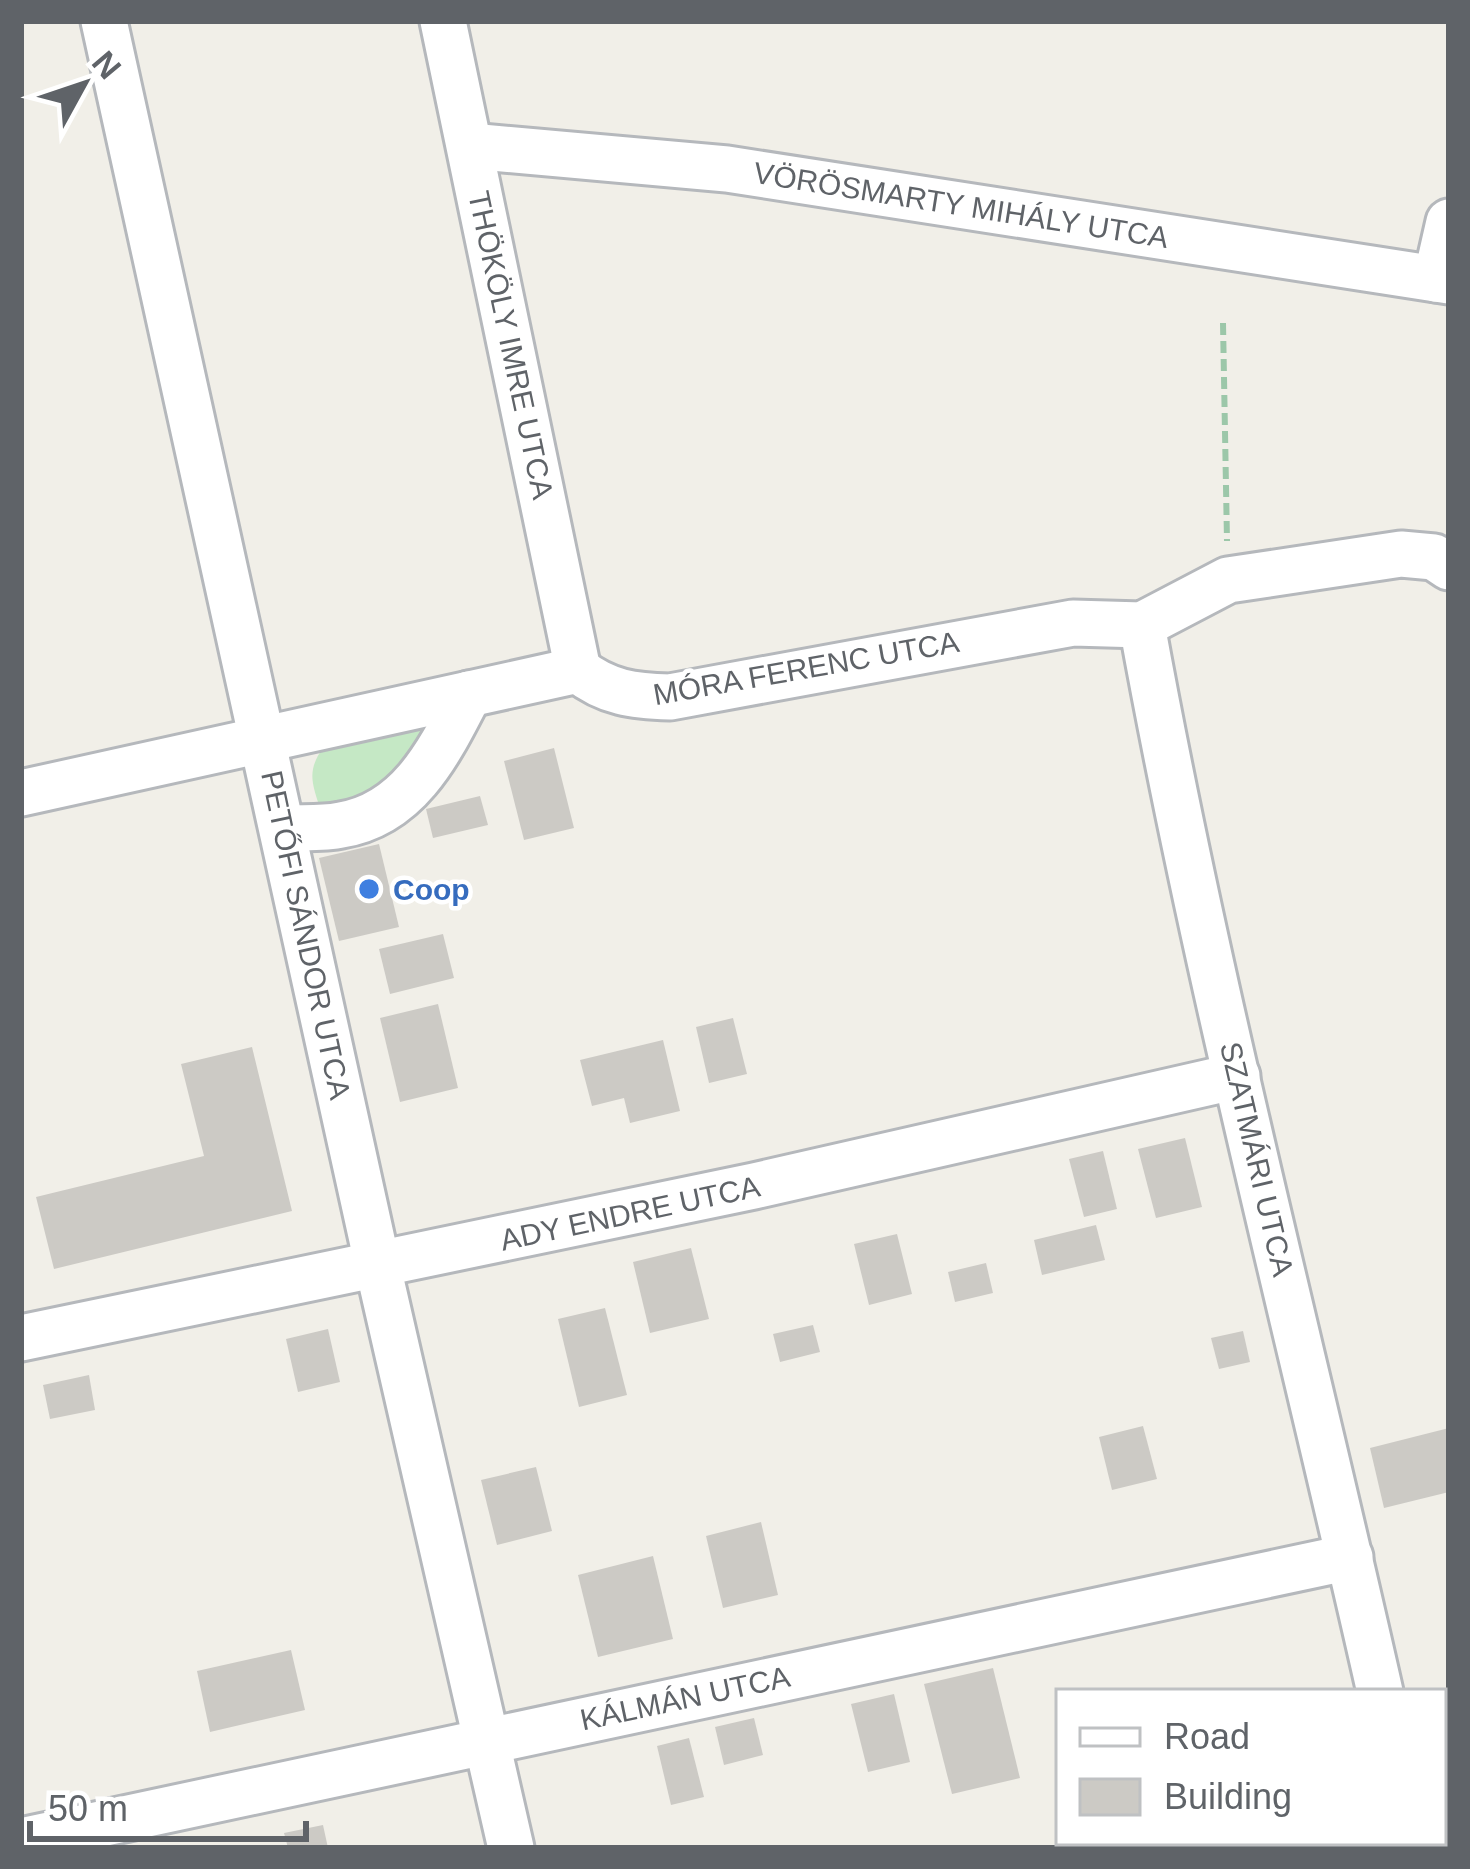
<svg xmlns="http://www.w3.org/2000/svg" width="1470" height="1869" viewBox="0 0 1470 1869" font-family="Arial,sans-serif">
<rect width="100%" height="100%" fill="#f1efe8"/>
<path fill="#c5e8c5" d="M438 724 425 761 343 814 319 805C311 781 308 769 323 748Z"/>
<g fill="#cccac5">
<polygon points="554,748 574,828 524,840 504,761"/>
<polygon points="480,796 488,825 433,838 426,809"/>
<polygon points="379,844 399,927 339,941 319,858"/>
<polygon points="443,934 454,978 390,994 379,949"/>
<polygon points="438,1004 458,1088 400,1102 380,1018"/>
<polygon points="733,1018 747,1074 709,1083 696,1027"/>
<polygon points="663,1040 680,1111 630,1123 624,1098 592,1106 580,1060"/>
<polygon points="252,1047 292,1211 54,1269 36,1197 204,1156 181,1064"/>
<polygon points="1185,1138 1202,1207 1156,1218 1138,1149"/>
<polygon points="1103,1151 1117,1209 1084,1217 1069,1159"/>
<polygon points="1096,1225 1105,1260 1042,1275 1034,1240"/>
<polygon points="897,1234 912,1294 869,1305 854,1244"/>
<polygon points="691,1248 709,1319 650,1333 633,1262"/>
<polygon points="986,1263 993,1293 955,1302 948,1272"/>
<polygon points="605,1308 627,1395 579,1407 558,1319"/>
<polygon points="813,1325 820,1352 780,1362 773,1334"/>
<polygon points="328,1329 340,1382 298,1392 286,1339"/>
<polygon points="1243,1331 1250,1362 1219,1369 1211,1338"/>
<polygon points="89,1375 95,1410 50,1419 43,1385"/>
<polygon points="1143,1426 1157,1479 1112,1490 1099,1437"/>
<polygon points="1449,1428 1449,1492 1384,1508 1370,1448"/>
<polygon points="536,1467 552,1531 497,1545 481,1480"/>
<polygon points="761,1522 778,1595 723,1608 706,1536"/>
<polygon points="653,1556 673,1639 598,1657 578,1575"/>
<polygon points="291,1650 305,1710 210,1732 197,1671"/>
<polygon points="993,1668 1020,1778 952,1794 924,1684"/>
<polygon points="894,1694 910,1762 868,1772 851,1704"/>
<polygon points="754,1718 763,1755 724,1765 715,1727"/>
<polygon points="689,1738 704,1797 671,1805 657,1746"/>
<polygon points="323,1825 328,1848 288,1848 284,1833"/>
</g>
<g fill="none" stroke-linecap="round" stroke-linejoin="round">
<g stroke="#b5b8bc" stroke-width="51">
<g id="minor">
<polyline points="104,21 378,1267 511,1848"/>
<polyline points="443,21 578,670"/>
<polyline points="470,146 727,169 1449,281"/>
<polyline points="1436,279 1449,222"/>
<path d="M1142 625C1207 984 1300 1337 1380 1692"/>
<path d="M578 670C607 693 634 696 670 697L1073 623 1142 625 1228 580 1401 554 1434 557 1449 567"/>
<polyline points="21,793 578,670"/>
<path d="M284 828C302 827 323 829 341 825 410 814 440 750 469 694"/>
<polyline points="21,1338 754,1186 1237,1076"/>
<polyline points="21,1841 1350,1557"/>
<polyline points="1414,1842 1415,1848"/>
</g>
</g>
<polyline stroke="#9cc7a9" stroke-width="6" stroke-dasharray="12 6" stroke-linecap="butt" points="1223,323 1227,541"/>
<use href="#minor" stroke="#fff" stroke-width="45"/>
</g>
<circle fill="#3f7fe0" stroke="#fff" stroke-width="4.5" cx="369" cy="889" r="12"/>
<g text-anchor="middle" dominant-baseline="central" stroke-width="9" stroke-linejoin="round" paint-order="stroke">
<g font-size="30" fill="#5f6368" stroke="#fff">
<text transform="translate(961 205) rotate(9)">VÖRÖSMARTY MIHÁLY UTCA</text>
<text transform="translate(511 345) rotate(78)">THÖKÖLY IMRE UTCA</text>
<text transform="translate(806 668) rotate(-10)">MÓRA FERENC UTCA</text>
<text transform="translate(306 935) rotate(78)">PETŐFI SÁNDOR UTCA</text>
<text transform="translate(1257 1159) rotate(77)">SZATMÁRI UTCA</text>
<text transform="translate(630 1213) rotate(-12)">ADY ENDRE UTCA</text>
<text transform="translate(685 1698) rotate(-12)">KÁLMÁN UTCA</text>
</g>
<g font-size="30" font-weight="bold" fill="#366cbe" stroke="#fff" text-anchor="start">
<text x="393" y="889">Coop</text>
</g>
</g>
<rect width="1470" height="1869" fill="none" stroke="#5f6368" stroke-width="48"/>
<rect x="1056" y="1689" width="390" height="156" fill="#ffffff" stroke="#bfc1c3" stroke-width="3"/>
<rect x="1080" y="1728" width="60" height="18" fill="#ffffff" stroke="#bfc1c3" stroke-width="3"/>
<text x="1164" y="1749" font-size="36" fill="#5f6368">Road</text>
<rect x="1080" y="1779" width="60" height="36" fill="#cccac5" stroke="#bfc1c3" stroke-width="3"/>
<text x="1164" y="1809" font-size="36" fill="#5f6368">Building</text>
<g transform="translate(84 84) rotate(50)" stroke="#ffffff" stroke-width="9" paint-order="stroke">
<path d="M0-9L21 45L0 30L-21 45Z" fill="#5f6368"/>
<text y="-18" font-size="33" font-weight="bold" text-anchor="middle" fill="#5f6368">N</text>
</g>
<path d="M30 1821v18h276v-18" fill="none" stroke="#5f6368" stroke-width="6"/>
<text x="48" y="1821" font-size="36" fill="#5f6368" stroke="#ffffff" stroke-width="9" paint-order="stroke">50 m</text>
</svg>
